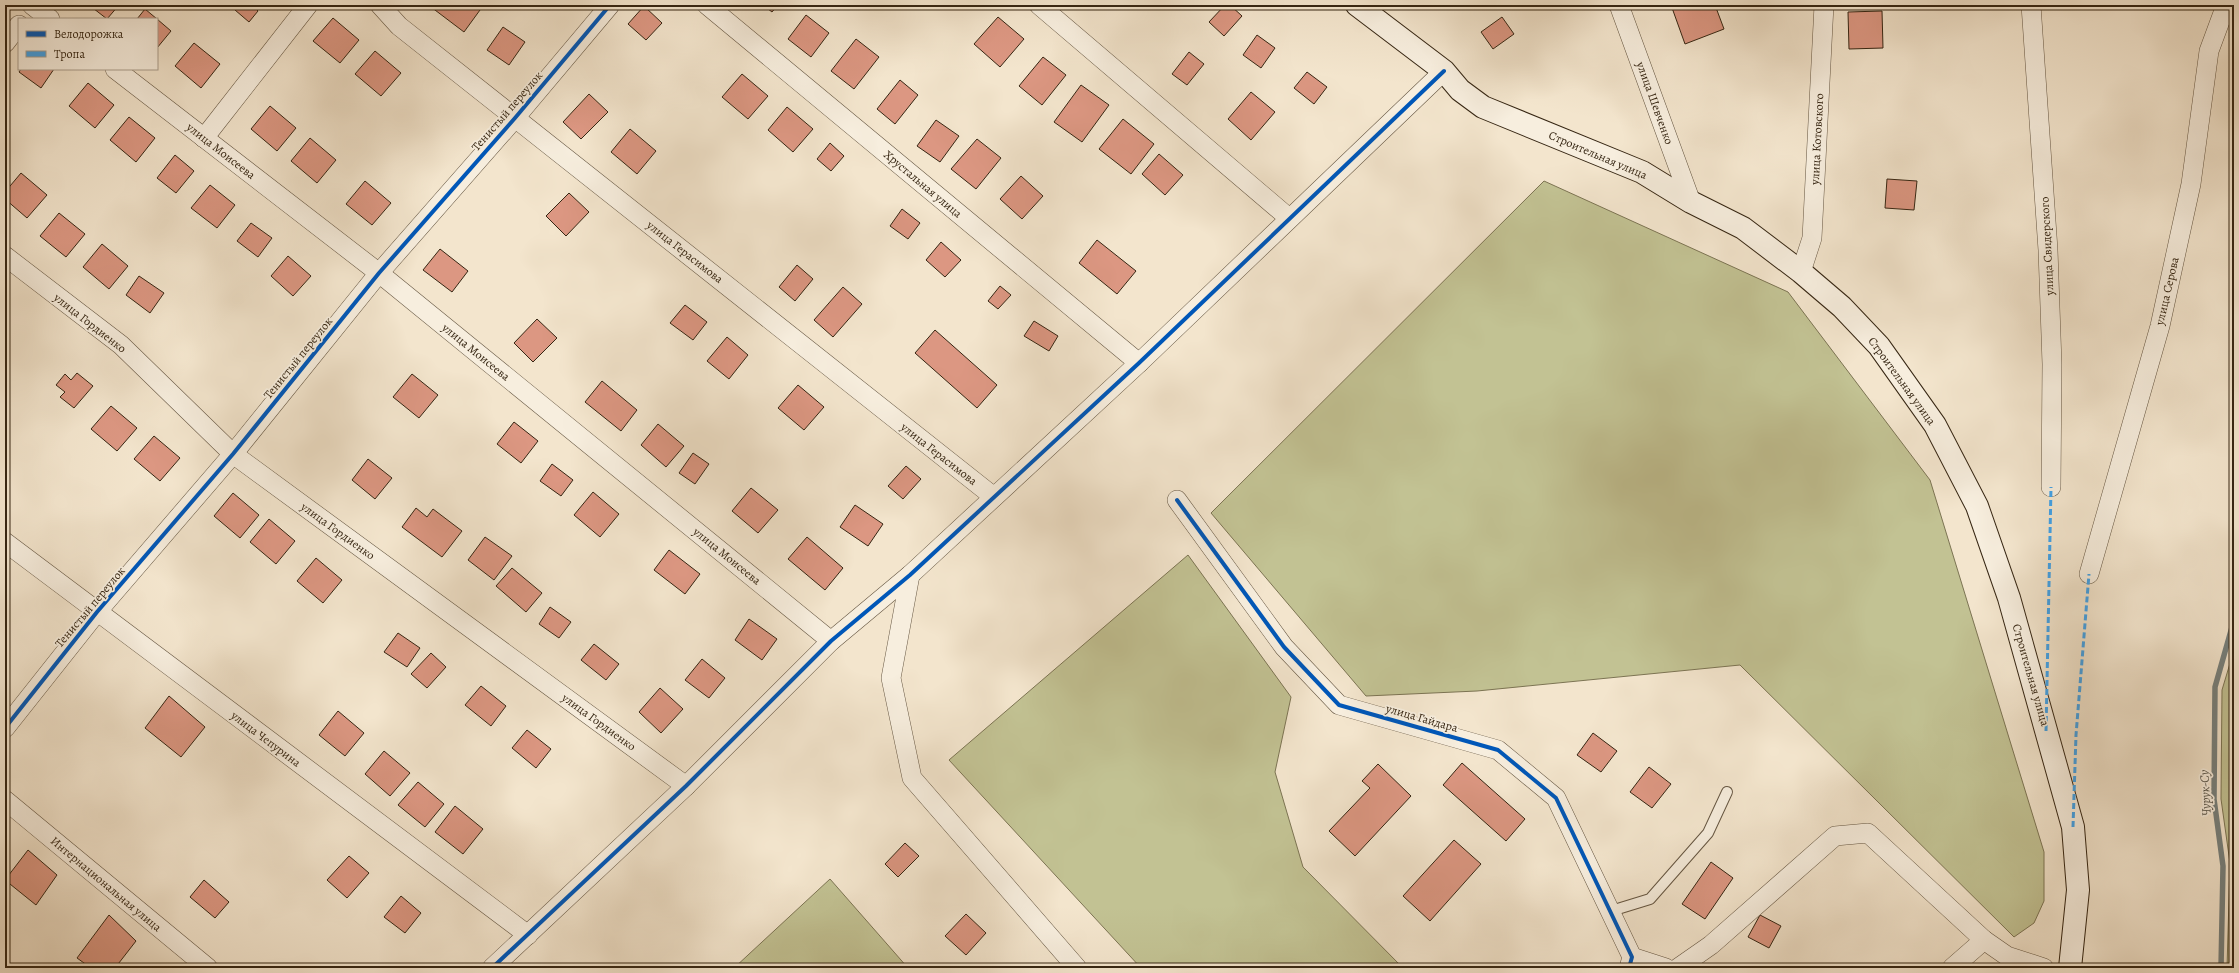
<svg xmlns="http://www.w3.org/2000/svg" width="2239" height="973" viewBox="0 0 2239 973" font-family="Alegreya,serif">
<rect width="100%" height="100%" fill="#f3e5cd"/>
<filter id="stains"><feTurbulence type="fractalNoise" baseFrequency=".005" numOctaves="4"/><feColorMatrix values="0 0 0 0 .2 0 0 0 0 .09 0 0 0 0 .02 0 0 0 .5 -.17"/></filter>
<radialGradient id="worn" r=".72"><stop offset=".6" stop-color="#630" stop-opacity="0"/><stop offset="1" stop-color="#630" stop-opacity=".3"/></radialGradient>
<g fill="#c2c293" stroke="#7c7453">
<polygon points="1544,181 1788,292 1930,480 2044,852 2044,901 2034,923 2014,937 1740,665 1477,691 1366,696 1211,513"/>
<polygon points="1188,555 1291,697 1275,772 1303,867 1403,968 1141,968 949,760"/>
<polygon points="2234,650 2234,968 2227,968 2230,863 2221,799 2222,690"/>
<polygon points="830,879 908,968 734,968"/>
</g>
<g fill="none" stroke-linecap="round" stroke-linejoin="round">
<polyline stroke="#76807d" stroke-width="5.5" points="2221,968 2223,866 2214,799 2215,687 2234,620"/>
</g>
<g fill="#dc9782" stroke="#362613">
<polygon points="89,5 119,5 107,19"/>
<polygon points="239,5 252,5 258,11 249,22 235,10"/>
<polygon points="433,5 473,5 480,10 464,32 431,7"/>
<polygon points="763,5 778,5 772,12"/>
<polygon points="1225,5 1230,5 1242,16 1224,36 1209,22"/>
<polygon points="1671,5 1715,5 1724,29 1685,44"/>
<polygon points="644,6 662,23 646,40 628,24"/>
<polygon points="145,9 157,19 137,19"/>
<polygon points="1882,11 1883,48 1849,49 1848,12"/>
<polygon points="806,15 829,33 811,57 788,39"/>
<polygon points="998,17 1024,39 1000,67 974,44"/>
<polygon points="1502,17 1514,34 1493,49 1481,32"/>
<polygon points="333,18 359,40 340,63 313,41"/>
<polygon points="157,19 171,31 157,48"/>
<polygon points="503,27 525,42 509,65 487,50"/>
<polygon points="1257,35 1275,48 1261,68 1243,55"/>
<polygon points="856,39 879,57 854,89 831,71"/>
<polygon points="194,43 220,64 201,88 175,66"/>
<polygon points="375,51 401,73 381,96 355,74"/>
<polygon points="1189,52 1204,64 1187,85 1172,74"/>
<polygon points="1043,57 1066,75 1042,105 1019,86"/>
<polygon points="21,69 54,69 41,88 19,72"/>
<polygon points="1307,72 1327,87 1314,104 1294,88"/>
<polygon points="742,74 768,96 748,119 722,97"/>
<polygon points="900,80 918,95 895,124 877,109"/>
<polygon points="88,83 114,105 95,128 69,106"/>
<polygon points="1081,85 1109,105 1082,142 1054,122"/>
<polygon points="1251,92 1275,112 1251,140 1228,119"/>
<polygon points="589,94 608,112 581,139 563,122"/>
<polygon points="270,106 296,128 277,151 251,129"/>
<polygon points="787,107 813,129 793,152 768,130"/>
<polygon points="129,117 155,138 136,162 110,140"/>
<polygon points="1123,119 1154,144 1131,174 1099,149"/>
<polygon points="936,120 959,136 940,162 917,146"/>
<polygon points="630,129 656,151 637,174 611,152"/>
<polygon points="310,138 336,160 317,183 291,161"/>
<polygon points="977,139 1001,158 976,189 951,169"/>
<polygon points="830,143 844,156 831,171 817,159"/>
<polygon points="1159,154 1183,175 1165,195 1142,174"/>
<polygon points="175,155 194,171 176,193 157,178"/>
<polygon points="21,173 47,195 27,218 5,199 5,192"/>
<polygon points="1021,176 1043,196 1022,219 1000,199"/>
<polygon points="1887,179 1917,181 1914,210 1885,208"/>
<polygon points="365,181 391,203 372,225 346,204"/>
<polygon points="210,185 235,205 217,228 191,208"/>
<polygon points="569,193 589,212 566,236 546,216"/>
<polygon points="902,209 920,223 908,239 890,226"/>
<polygon points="59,213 85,234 66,257 40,236"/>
<polygon points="251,223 272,238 258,257 237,241"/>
<polygon points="1097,240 1136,271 1117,294 1079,263"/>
<polygon points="941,242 961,260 945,277 926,260"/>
<polygon points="102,244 128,266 109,289 83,267"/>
<polygon points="440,249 468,271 452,292 423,270"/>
<polygon points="288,256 311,276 293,296 271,276"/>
<polygon points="797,265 813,279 795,301 779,287"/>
<polygon points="139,276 164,293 150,313 126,295"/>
<polygon points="1000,286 1011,295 998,309 988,301"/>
<polygon points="843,287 862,304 833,337 814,320"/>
<polygon points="685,305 707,322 693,340 670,323"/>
<polygon points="537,319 557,338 533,362 514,343"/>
<polygon points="1034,321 1058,336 1049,351 1024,336"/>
<polygon points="5,323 9,327 5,331"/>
<polygon points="935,330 997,385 977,408 915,353"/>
<polygon points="727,337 748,355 729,379 707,361"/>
<polygon points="77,373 93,386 74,408 60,397 65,392 56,385 65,374 71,380"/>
<polygon points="412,374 438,395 419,418 393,397"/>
<polygon points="602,381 637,410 621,431 585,402"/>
<polygon points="798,385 824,407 804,430 778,408"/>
<polygon points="111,406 137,428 117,451 91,429"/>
<polygon points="514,422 538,441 521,463 497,444"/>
<polygon points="658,424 684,446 666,467 641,445"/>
<polygon points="154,436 180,458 160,481 134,459"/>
<polygon points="693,453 709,464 695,484 679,473"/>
<polygon points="368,459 392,478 375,499 352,480"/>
<polygon points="552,464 573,480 561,496 540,481"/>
<polygon points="906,466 921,479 903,499 888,486"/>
<polygon points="751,488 778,510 758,533 732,511"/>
<polygon points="593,492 619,514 600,537 574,515"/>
<polygon points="233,493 259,515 240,538 214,516"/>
<polygon points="855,505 883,524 868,546 840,527"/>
<polygon points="416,508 427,517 433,509 462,531 442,557 402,527"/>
<polygon points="269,519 295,541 276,564 250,542"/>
<polygon points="485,537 512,556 494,580 468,560"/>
<polygon points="807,537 843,568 825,590 788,559"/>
<polygon points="669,550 700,574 685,594 654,570"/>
<polygon points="316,558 342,580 323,603 297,581"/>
<polygon points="512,568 542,593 526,612 496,586"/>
<polygon points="550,607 571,622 559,638 539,624"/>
<polygon points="749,619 777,639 762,660 735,640"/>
<polygon points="398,633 420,648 407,667 384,652"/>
<polygon points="594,644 619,664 606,680 581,660"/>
<polygon points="431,653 446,667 427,688 411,674"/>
<polygon points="702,659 725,678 709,698 685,680"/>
<polygon points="481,686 506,706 491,726 465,705"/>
<polygon points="660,688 683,709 661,733 639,712"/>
<polygon points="169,696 205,727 181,757 145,728"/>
<polygon points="338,711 364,733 345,756 319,735"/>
<polygon points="527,730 551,749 536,768 512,748"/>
<polygon points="1593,733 1617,751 1601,772 1577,755"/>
<polygon points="384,751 410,773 390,796 365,774"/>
<polygon points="1462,763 1525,819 1506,841 1443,785"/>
<polygon points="1378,764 1411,796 1355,856 1329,831 1370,788 1362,781"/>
<polygon points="1649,767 1671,784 1652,808 1630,792"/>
<polygon points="418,782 444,804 425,827 398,805"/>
<polygon points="455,806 483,829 463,854 435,832"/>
<polygon points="1454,840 1481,864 1430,921 1403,896"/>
<polygon points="905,843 919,856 898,877 885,864"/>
<polygon points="28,850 57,875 36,905 5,880"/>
<polygon points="349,856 369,873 347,898 327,880"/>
<polygon points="1711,862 1733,878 1705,919 1682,904"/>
<polygon points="204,880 229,902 215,918 190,897"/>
<polygon points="401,896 421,913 405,933 384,917"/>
<polygon points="966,914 986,933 966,955 945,936"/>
<polygon points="109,915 136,941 115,968 91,968 77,958"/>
<polygon points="1760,915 1781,926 1769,948 1748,937"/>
</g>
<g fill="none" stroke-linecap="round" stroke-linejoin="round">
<g stroke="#655642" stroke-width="12">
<polyline id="service" points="1611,911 1650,899 1708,833 1727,792"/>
</g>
<g stroke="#655642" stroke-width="20">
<g id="minor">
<polyline points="32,5 50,19"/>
<polyline points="380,5 399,26 994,497"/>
<polyline points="707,5 1139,363"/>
<polyline points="1039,5 1289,218"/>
<polyline points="1619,5 1691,202"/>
<polyline points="2031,5 2048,250 2052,364 2051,487"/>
<polyline points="5,43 19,25"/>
<polyline points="115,69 379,273 831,641"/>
<polyline points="204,138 308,5"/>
<polyline points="5,256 121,345 233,454 686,786"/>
<polyline points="1801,272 1812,238 1824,5"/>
<polyline points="1177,500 1284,647 1339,705 1498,750 1556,798 1632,957 1629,968"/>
<polyline points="5,542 528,935"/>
<polyline points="2089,574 2160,326 2191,184 2209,51 2226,5"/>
<polyline points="910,575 891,678 912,778 1077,968"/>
<polyline points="5,728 97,612 233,454 379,273 515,118 610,5"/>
<polyline points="5,800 208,968"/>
<polyline points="1632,957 1666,968"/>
<polyline points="492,968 686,786 831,641 910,575 1139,363 1444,71"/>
<polyline points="1678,968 1711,945 1835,836 1868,833 1984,940 2007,956 2044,968"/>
<polyline points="1952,968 1984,940"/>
</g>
</g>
<g stroke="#362613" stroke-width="24">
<polyline id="secondary" points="1357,5 1444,71 1460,90 1483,107 1642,172 1691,202 1743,228 1801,272 1842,307 1879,346 1935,425 1977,506 2009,598 2073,827 2078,890 2070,968"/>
</g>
<use href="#service" stroke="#f7eede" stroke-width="10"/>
<use href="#minor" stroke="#f7eede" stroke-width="19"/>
<use href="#secondary" stroke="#f7eede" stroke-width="22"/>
<g stroke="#3fa2ea" stroke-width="3" stroke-dasharray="6 3" stroke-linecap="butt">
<polyline points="2046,731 2051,487"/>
<polyline points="2073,827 2076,735 2089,574"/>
</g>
<g stroke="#f7eede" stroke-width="6">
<g id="cycleway">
<polyline points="1177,500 1284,647 1339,705 1498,750 1556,798 1632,957 1629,968"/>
<polyline points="5,728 97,612 233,454 379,273 515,118 610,5"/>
<polyline points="492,968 686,786 831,641 910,575 1139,363 1444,71"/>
</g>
</g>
<use href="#cycleway" stroke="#0057b8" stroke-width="4"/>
</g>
<g text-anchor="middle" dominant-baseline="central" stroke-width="3.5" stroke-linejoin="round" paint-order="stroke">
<g font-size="12" fill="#362613" stroke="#f7eede">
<text transform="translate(1655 103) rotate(70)">улица Шевченко</text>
<text transform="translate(507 111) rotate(-49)">Тенистый переулок</text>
<text transform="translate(1817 139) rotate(-87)">улица Котовского</text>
<text transform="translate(221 151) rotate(38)">улица Моисеева</text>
<text transform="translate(1598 155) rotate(23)">Строительная улица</text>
<text transform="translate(923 184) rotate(40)">Хрустальная улица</text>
<text transform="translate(2047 246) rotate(-93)">улица Свидерского</text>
<text transform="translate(685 252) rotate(38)">улица Герасимова</text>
<text transform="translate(2167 291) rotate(-77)">улица Серова</text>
<text transform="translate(90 323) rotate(38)">улица Гордиенко</text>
<text transform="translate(476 352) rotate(39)">улица Моисеева</text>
<text transform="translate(298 358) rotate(-51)">Тенистый переулок</text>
<text transform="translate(1902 381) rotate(54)">Строительная улица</text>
<text transform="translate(939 454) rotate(38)">улица Герасимова</text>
<text transform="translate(338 531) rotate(36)">улица Гордиенко</text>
<text transform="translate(727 556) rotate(39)">улица Моисеева</text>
<text transform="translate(90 607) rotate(-50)">Тенистый переулок</text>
<text transform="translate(2031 675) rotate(74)">Строительная улица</text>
<text transform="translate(1422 718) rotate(16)">улица Гайдара</text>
<text transform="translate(599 722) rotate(36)">улица Гордиенко</text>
<text transform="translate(266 739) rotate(37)">улица Чепурина</text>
<text transform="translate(106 884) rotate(40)">Интернациональная улица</text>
</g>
<g font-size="13" font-style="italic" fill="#565348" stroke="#f7eede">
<text transform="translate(2205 793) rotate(-93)">Чурук-Су</text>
</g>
</g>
<rect width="2239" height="973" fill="none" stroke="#f3e5cd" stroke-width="20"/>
<rect x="6" y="6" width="2227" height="961" fill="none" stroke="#362613" stroke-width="2"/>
<rect x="10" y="10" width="2219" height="953" fill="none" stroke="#362613"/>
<rect x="18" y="18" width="140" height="52" fill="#f7eede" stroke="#aa9e8d"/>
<rect x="26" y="31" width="20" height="6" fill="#0057b8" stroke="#aa9e8d"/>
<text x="54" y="38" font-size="12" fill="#362613">Велодорожка</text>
<rect x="26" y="51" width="20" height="6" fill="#3fa2ea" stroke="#aa9e8d"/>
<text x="54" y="58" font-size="12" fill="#362613">Тропа</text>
<rect width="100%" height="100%" filter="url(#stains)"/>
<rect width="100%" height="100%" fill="url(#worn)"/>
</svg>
